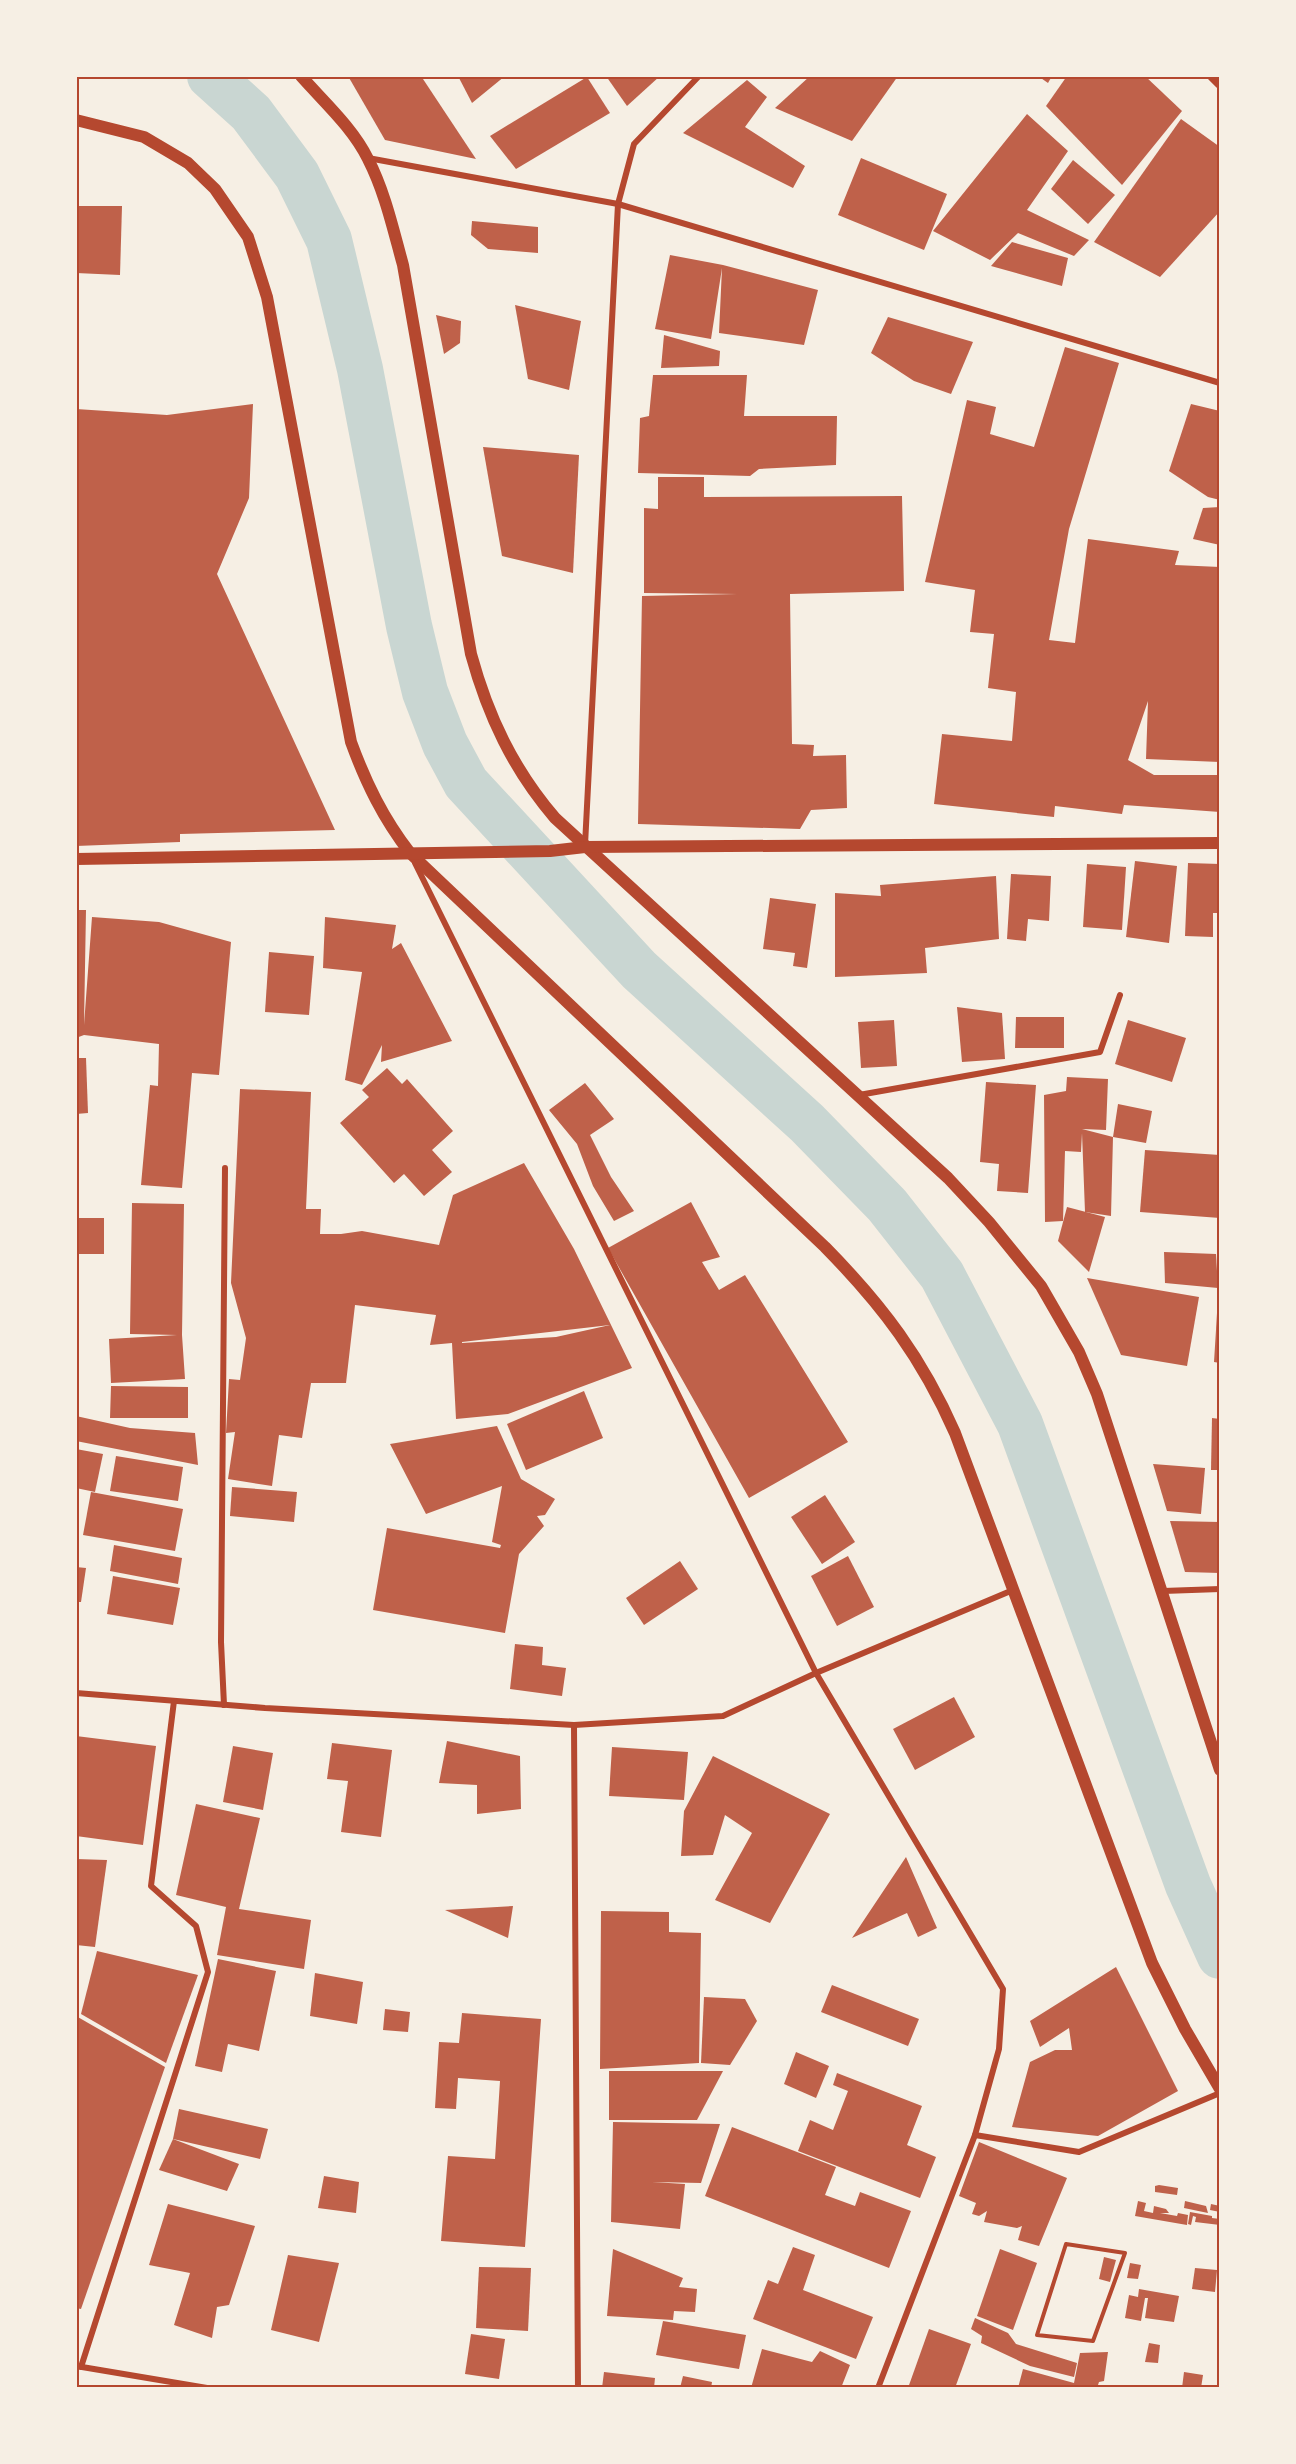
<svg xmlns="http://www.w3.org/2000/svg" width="1296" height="2464" viewBox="0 0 1296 2464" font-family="'Zilla Slab',serif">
<rect width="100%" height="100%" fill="#f6efe4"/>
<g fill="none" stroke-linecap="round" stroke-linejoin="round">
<polyline stroke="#c9d6d2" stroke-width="46" points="210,76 251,113 297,175 329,240 360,369 409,626 425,692 445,744 466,783 639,970 807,1123 887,1205 942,1275 1020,1424 1188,1885 1220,1956"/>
</g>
<g fill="#bf614a" fill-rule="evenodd">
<polygon points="348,76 421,76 476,159 385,140"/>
<polygon points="458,76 505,76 472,103"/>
<polygon points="606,76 660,76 627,106"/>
<polygon points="810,76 898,76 852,141 775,108"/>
<polygon points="1038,76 1052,76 1048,83"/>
<polygon points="1067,76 1145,76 1182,111 1122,185 1046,106"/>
<polygon points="587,77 610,113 516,169 490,136"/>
<polygon points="747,80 767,97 745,127 805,166 793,188 683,133"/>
<polygon points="1027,114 1068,151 1027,210 1089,240 1074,256 1018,233 990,260 933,231"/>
<polygon points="1181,119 1220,147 1220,211 1160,277 1094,242"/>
<polygon points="861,158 947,194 924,250 838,215"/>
<polygon points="1073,160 1115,195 1088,224 1051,189"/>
<polygon points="76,206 122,206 120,275 76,273"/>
<polygon points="472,221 538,227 538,253 488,249 471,235"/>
<polygon points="1012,242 1068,258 1062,286 991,266"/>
<polygon points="670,255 723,265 818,290 804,345 719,333 722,268 711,339 655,329"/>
<polygon points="515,305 581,321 569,390 528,379"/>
<polygon points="436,315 461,321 460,343 444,354"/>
<polygon points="888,317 973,342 951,394 914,381 871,353"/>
<polygon points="664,335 720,351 719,366 661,368"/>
<polygon points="1065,347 1119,363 1069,529 1049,640 1075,643 1088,539 1179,551 1175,565 1220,567 1220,762 1146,759 1148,701 1128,760 1154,775 1220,775 1220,812 1124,805 1122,814 1055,806 1054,817 934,804 942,734 1012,741 1016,692 988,688 994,634 970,632 975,590 925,582 967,400 996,407 990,434 1034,447"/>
<polygon points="653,375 747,375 744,416 837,416 836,465 759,469 750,476 638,473 640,418 649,416"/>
<polygon points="253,404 249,498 217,574 335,830 180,834 180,842 76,846 76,409 167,415"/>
<polygon points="1191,404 1220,411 1220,500 1208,497 1169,471"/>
<polygon points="483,447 579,455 573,573 502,556"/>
<polygon points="658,477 704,477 704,497 902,496 904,591 790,594 792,744 814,745 813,756 846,755 847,808 811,810 800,829 638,824 642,596 737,594 644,593 644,508 658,509"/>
<polygon points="1220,507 1220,545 1193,539 1203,508"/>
<polygon points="1135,861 1177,866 1169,943 1126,937"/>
<polygon points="1188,863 1220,864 1220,913 1213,913 1213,937 1185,936"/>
<polygon points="1087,864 1126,867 1122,930 1083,927"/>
<polygon points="1011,874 1051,876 1049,921 1028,919 1026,941 1007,939"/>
<polygon points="996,876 999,939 925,948 927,973 835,977 835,893 881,896 880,885"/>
<polygon points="770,898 816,904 807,968 793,966 795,953 763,949"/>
<polygon points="76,910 86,910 84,1025 92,917 159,922 231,942 219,1075 192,1073 182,1188 141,1185 150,1085 158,1086 159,1044 84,1035 76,1038"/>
<polygon points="325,917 396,925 392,949 401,943 452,1041 381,1062 382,1045 362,1085 345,1080 362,972 323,968"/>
<polygon points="269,952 314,956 309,1015 265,1012"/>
<polygon points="957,1007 1002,1013 1005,1059 962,1062"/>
<polygon points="1016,1017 1064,1017 1064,1048 1015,1048"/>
<polygon points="894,1020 897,1066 861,1068 858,1022"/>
<polygon points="1128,1020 1186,1038 1172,1082 1115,1064"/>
<polygon points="76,1058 86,1058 88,1113 76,1114"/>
<polygon points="387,1068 402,1084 407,1079 453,1131 432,1150 452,1172 424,1196 404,1174 394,1183 340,1123 369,1097 362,1090"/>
<polygon points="1067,1077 1108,1079 1106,1130 1082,1129 1113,1137 1111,1216 1085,1212 1082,1133 1081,1152 1065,1151 1063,1221 1045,1222 1044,1095 1066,1091"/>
<polygon points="986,1082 1036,1085 1028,1193 997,1191 999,1164 980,1162"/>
<polygon points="585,1083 614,1119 590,1135 611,1177 634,1211 614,1221 593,1186 577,1144 549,1110"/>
<path d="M240 1089 311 1092 306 1209H321L320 1234H341L362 1231 439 1245 453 1195 524 1163 574 1249 632 1368 508 1414 456 1419 452 1343 430 1345 436 1315 355 1305 346 1383H311L302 1438 279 1435 272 1486 228 1479 235 1432 226 1433 229 1379 240 1380 246 1338 231 1283ZM610 1325 556 1337 462 1343V1342Z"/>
<polygon points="1118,1104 1152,1111 1146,1143 1113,1137"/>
<polygon points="1145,1150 1220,1155 1220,1218 1140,1212"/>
<polygon points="691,1202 720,1257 702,1262 719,1290 745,1275 848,1442 749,1498 608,1248"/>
<polygon points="132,1203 184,1204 182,1335 185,1379 111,1383 109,1339 177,1335 130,1334"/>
<polygon points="1067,1207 1105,1217 1089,1272 1058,1241"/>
<rect x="76" y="1218" width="28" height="36"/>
<polygon points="1164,1252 1216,1254 1218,1288 1165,1283"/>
<polygon points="1087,1278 1199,1297 1187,1366 1121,1355"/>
<polygon points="1218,1297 1220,1297 1220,1363 1214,1362"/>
<polygon points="111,1386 188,1387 188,1418 110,1418"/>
<polygon points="584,1391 603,1438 526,1470 507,1424"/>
<polygon points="76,1416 130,1428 195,1433 198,1465 76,1441"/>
<polygon points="1212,1418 1220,1419 1220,1470 1211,1470"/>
<polygon points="497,1426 521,1479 555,1499 545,1515 537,1516 544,1526 519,1554 505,1633 373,1610 387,1528 500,1548 501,1545 492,1542 502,1486 426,1514 390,1444"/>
<polygon points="76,1449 103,1454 95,1492 76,1488"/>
<polygon points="116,1456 183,1467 178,1501 110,1491"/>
<polygon points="1153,1464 1205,1468 1201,1514 1167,1511"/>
<polygon points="232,1487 297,1492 294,1522 230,1516"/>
<polygon points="91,1492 183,1509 175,1551 83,1535"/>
<polygon points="825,1495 855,1542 822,1564 791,1517"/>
<polygon points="1170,1521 1220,1522 1220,1573 1185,1572"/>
<polygon points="114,1545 182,1558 178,1584 110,1571"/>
<polygon points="848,1556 874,1607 837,1626 811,1576"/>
<polygon points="680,1561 698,1589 644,1625 626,1598"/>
<polygon points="76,1567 86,1568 81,1602 76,1602"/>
<polygon points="113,1576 180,1588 173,1625 107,1614"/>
<polygon points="515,1644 543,1647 542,1665 566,1668 562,1696 510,1689"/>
<polygon points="954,1697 975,1737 915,1770 893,1729"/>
<polygon points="76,1736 156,1746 143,1845 76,1836"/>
<polygon points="447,1741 520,1756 521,1809 477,1814 477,1785 439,1783"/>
<polygon points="332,1743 392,1750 381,1837 341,1832 348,1781 327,1779"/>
<polygon points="233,1746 273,1753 263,1810 223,1802"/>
<polygon points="612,1747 688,1752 684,1800 609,1796"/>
<polygon points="713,1756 830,1814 770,1923 715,1900 752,1833 725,1815 713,1855 681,1856 684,1811"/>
<polygon points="196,1804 260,1818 239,1909 311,1920 304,1969 217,1955 226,1907 176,1895"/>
<polygon points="906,1857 937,1928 918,1937 907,1913 852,1938"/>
<polygon points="76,1859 107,1860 95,1947 76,1945"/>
<polygon points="513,1906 508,1938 445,1910"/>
<polygon points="601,1911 669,1912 669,1932 701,1933 699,2063 600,2069"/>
<polygon points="97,1951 198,1975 166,2063 81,2014"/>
<polygon points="218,1959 276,1971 259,2051 228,2044 222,2072 195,2066"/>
<polygon points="1116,1967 1178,2091 1098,2136 1012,2127 1030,2062 1055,2050 1072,2050 1069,2028 1040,2047 1030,2021"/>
<polygon points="315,1973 363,1982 357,2024 310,2016"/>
<polygon points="832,1985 919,2019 908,2046 821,2012"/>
<polygon points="704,1997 745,1999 757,2021 730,2065 701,2063"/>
<polygon points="385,2009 410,2012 408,2032 383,2030"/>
<polygon points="462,2013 541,2019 525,2247 441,2241 448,2156 495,2159 500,2081 458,2078 456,2109 435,2108 439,2042 459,2043"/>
<polygon points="76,2016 165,2067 81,2309 76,2308"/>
<polygon points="796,2052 829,2066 816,2098 784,2084"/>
<polygon points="609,2071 723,2071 697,2120 609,2120"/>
<polygon points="837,2073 922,2106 907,2145 936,2157 920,2198 798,2151 810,2120 833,2130 848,2091 833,2085"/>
<polygon points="179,2109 268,2129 260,2159 173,2139"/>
<polygon points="613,2122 720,2124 701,2183 652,2182 685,2184 680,2229 611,2222"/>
<polygon points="732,2127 836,2167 825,2195 855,2206 860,2192 911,2211 889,2268 705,2196"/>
<polygon points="173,2139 239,2164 227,2191 159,2170"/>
<polygon points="979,2142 1067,2178 1039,2246 1018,2240 1022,2226 1017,2228 984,2222 987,2211 979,2216 972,2214 976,2203 959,2196"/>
<polygon points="324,2176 359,2182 356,2213 318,2208"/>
<polygon points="1159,2185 1178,2188 1177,2195 1155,2192 1155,2186"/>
<polygon points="1138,2201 1146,2203 1144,2211 1153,2213 1154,2206 1166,2209 1169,2213 1160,2213 1177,2216 1178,2213 1188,2215 1187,2225 1135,2216"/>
<polygon points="1185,2201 1206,2206 1208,2213 1184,2208"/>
<polygon points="168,2204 255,2226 229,2305 217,2307 212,2338 174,2325 190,2273 149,2265"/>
<polygon points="1211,2204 1220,2206 1220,2212 1210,2210"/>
<polygon points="1190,2212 1212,2216 1212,2218 1220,2219 1220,2225 1195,2222 1196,2217 1193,2216 1191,2225 1188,2224"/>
<polygon points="793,2247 815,2255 803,2290 873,2317 856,2359 753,2319 768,2280 778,2284"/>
<polygon points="613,2249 683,2278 679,2287 697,2289 695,2312 674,2311 673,2320 607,2316"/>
<polygon points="1000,2249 1037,2263 1013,2330 977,2316"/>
<polygon points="288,2255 339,2263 319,2342 271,2330"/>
<polygon points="1104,2257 1116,2260 1110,2282 1099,2279"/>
<polygon points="1130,2263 1141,2265 1138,2279 1127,2278"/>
<polygon points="479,2267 531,2268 528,2331 476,2328"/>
<polygon points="1195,2268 1217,2270 1215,2292 1192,2289"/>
<polygon points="1139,2289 1179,2296 1174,2322 1145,2318 1148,2298 1145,2298 1141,2321 1125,2318 1129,2295 1138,2297"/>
<polygon points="975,2318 1008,2333 1016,2344 1077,2363 1074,2377 1030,2366 981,2343 982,2336 971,2329"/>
<polygon points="663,2321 746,2335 739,2369 656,2355"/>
<polygon points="929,2329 971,2344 955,2388 908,2388"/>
<polygon points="471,2334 505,2339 499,2379 465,2374"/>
<polygon points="1149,2343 1160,2345 1158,2363 1145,2362"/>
<polygon points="762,2349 812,2362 820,2351 850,2365 841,2388 751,2388"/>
<polygon points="1108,2352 1104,2381 1099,2382 1097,2388 1018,2388 1023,2369 1074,2383 1080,2353"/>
<polygon points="604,2372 655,2378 654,2388 602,2388"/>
<polygon points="1184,2372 1203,2375 1201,2388 1182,2388"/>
<polygon points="683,2376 712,2382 711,2388 680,2388"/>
</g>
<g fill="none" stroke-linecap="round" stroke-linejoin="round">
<polygon stroke="#b5482f" stroke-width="4" points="1066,2244 1125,2253 1093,2341 1037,2335"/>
<g stroke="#b5482f" stroke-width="6">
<polyline points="368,158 618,204 1220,383"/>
<polyline points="585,845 618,204 634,144 699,76"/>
<polyline points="415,863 816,1673 1003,1989 999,2049 975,2135 878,2388"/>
<polyline points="859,1095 1100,1052 1120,995"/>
<polyline points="1163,1591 1220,1589"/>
<polyline points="76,1693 265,1708 574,1725 723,1716 816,1673 1013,1590"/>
<polyline points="224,1705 221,1642 225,1168"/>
<polyline points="574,1725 578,2388"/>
<polyline points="975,2135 1079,2152 1220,2093"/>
<polyline points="76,2366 207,2388"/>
<polyline points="81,2367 208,1972 196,1926 151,1886 174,1701"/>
</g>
<polyline stroke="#b5482f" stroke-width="10" points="1212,76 1220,84"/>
<g stroke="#b5482f" stroke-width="12">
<path d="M301 76C324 102 353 128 368 159 385 192 393 229 403 265L471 654C488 716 513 769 555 818L948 1178 989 1222 1041 1286 1079 1352 1097 1394 1220 1770"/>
<path d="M76 120 144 137 188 163 215 189 248 237 267 297 351 742C366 783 383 818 410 853L825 1247C883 1306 922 1358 955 1433L1152 1963 1185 2029 1220 2089"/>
<polyline points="76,859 550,851 585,847 1220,843"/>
</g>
</g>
<rect width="1296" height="2464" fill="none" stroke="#f6efe4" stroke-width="156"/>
<rect x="78" y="78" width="1140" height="2308" fill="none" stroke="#b5482f" stroke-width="2"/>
</svg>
